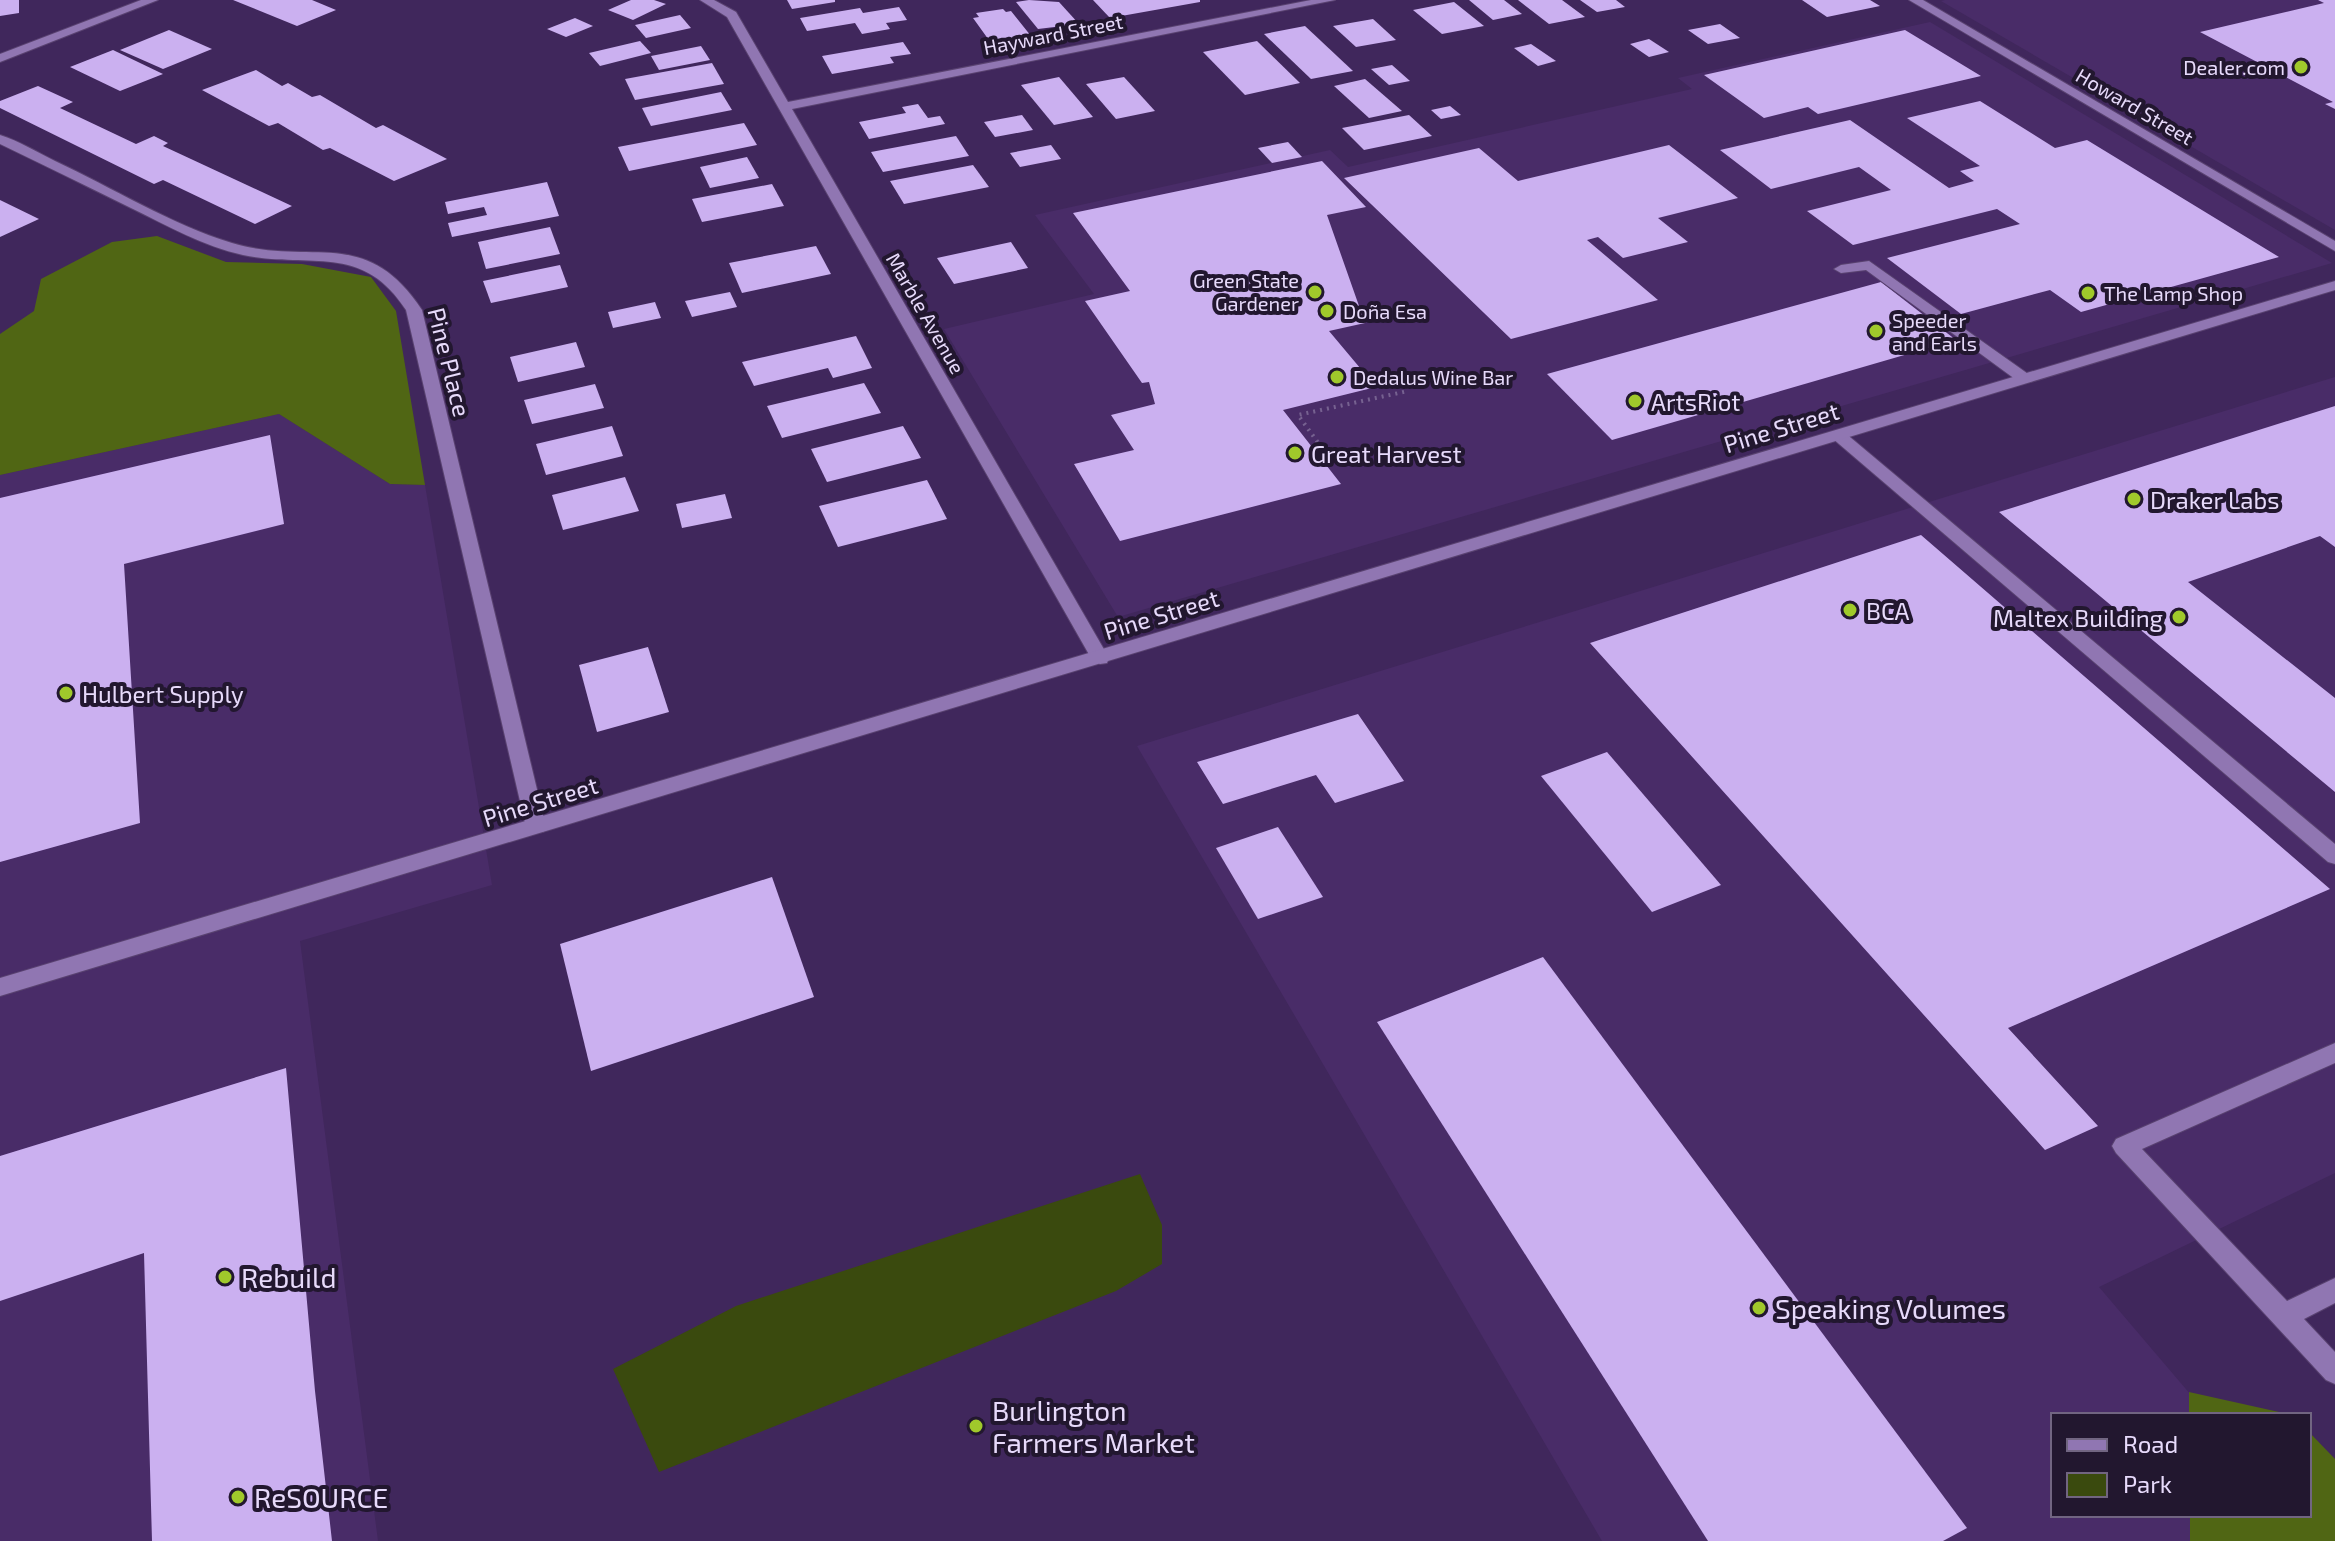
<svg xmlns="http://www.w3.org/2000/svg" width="2335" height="1541" viewBox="0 0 2335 1541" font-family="'Exo 2',sans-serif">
<rect width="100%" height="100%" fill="#40275c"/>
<g fill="#492c68">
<polygon points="2335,0 2335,230 1941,1 1945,0"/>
<polygon points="1930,22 2332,263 1118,617 944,329 1094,294 1035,215 1330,150 1348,167 1692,89 1678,78"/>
<polygon points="2335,377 2335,1173 2099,1287 2208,1415 2053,1415 2053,1515 2294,1515 2316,1541 1602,1541 1137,746"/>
<polygon points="279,414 390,484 425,485 492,885 300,941 378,1541 0,1541 0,475"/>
</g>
<polygon fill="#3a4a0e" points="1140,1174 1162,1225 1162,1264 1116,1291 659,1472 613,1369 736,1306"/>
<g fill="#506614">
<polygon points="157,236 226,262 302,264 371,277 396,311 425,485 390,484 279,414 0,475 0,334 34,311 41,279 112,242"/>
<polygon points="2189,1392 2293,1415 2189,1415"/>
<polygon points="2309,1432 2335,1459 2335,1541 2190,1541 2190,1515 2309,1515"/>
</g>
<g fill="#cbb0f0">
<polygon points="0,0 19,0 19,13 0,16"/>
<polygon points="233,0 312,0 336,10 297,26"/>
<polygon points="631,0 654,0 666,4 633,20 608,10"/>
<polygon points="787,0 835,0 835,2 792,9"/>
<polygon points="1029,0 1059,2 1079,24 1038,29 1016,2"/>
<polygon points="1093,0 1200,0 1200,2 1110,18"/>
<polygon points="1469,0 1504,0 1522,14 1493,20"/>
<polygon points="1518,0 1562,0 1585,17 1549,24"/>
<polygon points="1580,0 1616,0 1625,7 1597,12"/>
<polygon points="1802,0 1870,0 1880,6 1827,17"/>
<polygon points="2318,0 2335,0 2335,109 2325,104 2333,102 2200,32 2324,3"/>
<polygon points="1454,2 1484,26 1442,34 1413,10"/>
<polygon points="899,7 907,20 886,23 890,29 862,34 855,23 807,31 800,18 860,8 863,13"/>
<polygon points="1003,9 1006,12 1011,11 1031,36 991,43 973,18 979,17 976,13"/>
<polygon points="680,15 691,28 646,38 635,25"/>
<polygon points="575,18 593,26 566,37 547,29"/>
<polygon points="1373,19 1396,40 1356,47 1333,26"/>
<polygon points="1720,24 1740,38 1708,44 1688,30"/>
<polygon points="1305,26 1353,71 1311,79 1264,34"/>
<polygon points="169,30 212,49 163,69 120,50"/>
<polygon points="1905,30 1981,76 1818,114 1808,107 1764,118 1704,75"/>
<polygon points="1649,39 1669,52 1649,57 1630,44"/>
<polygon points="640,41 651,53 600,66 589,53"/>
<polygon points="1257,41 1300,83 1245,95 1203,52"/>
<polygon points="903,42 911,54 890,57 894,63 832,74 822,56"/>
<polygon points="1531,44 1556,61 1538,66 1514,48"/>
<polygon points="701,46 710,60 659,70 651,56"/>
<polygon points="113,50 163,74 120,91 70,67"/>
<polygon points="712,63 724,84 635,100 625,79"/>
<polygon points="1392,65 1410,81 1389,85 1371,69"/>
<polygon points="256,70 282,86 288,83 312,97 320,95 376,128 383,125 447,159 394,181 330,148 323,150 278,123 269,126 202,90"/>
<polygon points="1059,77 1093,117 1054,125 1021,85"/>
<polygon points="1124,77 1155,111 1116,119 1086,84"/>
<polygon points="1365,79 1402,111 1369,118 1334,86"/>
<polygon points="38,86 73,102 60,108 136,144 154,136 168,143 163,146 292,206 255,224 163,180 154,184 0,108 0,101"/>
<polygon points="721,92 732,110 651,126 642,108"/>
<polygon points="1980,101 2055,148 2087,140 2279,257 2081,312 2050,290 1961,314 1887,258 2020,224 1997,209 1853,245 1807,211 1891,190 1859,167 1771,189 1720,150 1850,120 1949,188 1974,181 1960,171 1980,166 1907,118"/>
<polygon points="918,104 928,118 940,116 945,124 869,139 859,122 906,113 902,107"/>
<polygon points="1450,106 1461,115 1441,119 1431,110"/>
<polygon points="1022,115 1033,130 995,137 984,122"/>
<polygon points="1409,115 1432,136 1364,150 1342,128"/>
<polygon points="744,123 757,145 629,171 618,147"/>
<polygon points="956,136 969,156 883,172 871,152"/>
<polygon points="1288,142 1302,157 1272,163 1258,148"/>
<polygon points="1051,145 1061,159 1020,167 1010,153"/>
<polygon points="1669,145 1738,198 1658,218 1688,242 1623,258 1598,237 1587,240 1658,300 1511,339 1344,178 1479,148 1518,181"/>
<polygon points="747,157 759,178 710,188 700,167"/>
<polygon points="1322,161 1366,207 1327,215 1365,323 1329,331 1376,387 1283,410 1341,484 1120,541 1074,464 1134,450 1111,415 1155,404 1149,382 1142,383 1085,301 1130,291 1073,213"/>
<polygon points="973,165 989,187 904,204 890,181"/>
<polygon points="547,182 559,216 452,237 448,223 487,215 484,207 448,214 445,202"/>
<polygon points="772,184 784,206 702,222 692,199"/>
<polygon points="0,200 39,219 0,237"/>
<polygon points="550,227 560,254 486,269 478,242"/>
<polygon points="1011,242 1028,268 954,284 937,258"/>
<polygon points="816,246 831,274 742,293 729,263"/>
<polygon points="560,265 568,287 491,303 483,281"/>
<polygon points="1881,282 1956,340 1612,440 1547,374"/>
<polygon points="730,292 737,307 692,317 685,301"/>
<polygon points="655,302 661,318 613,328 608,312"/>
<polygon points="856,336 872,368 833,378 828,368 754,386 742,362"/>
<polygon points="576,342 585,367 518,382 510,357"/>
<polygon points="864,383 881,413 782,438 767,406"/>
<polygon points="595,384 604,408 532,424 524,400"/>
<polygon points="2335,406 2335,547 2320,536 2188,582 2335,698 2335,792 1999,512"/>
<polygon points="612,426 623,456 546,475 536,444"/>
<polygon points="903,426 921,458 827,482 811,449"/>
<polygon points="270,435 284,524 124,564 140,823 0,862 0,498"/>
<polygon points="625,477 639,511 563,530 552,495"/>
<polygon points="927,480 947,519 838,547 819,506"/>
<polygon points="725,494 732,518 682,528 676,504"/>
<polygon points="1921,535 2330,889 2008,1028 2098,1126 2045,1150 1590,643"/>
<polygon points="648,647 669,712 597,732 579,665"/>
<polygon points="1358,714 1404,781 1335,803 1316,775 1223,804 1197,762"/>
<polygon points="1607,752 1721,885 1652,912 1541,776"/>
<polygon points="1278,827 1323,897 1258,919 1216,848"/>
<polygon points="772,877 814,997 591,1071 560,944"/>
<polygon points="1543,957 1967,1528 1943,1541 1708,1541 1377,1022"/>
<polygon points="286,1068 315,1391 332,1541 152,1541 144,1253 0,1301 0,1156"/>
</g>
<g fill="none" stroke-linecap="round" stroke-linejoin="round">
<g stroke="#594270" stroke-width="2">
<g id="service">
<polygon points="1869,261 2031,376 2031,382 2019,382 1866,270 1841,273 1834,269 1841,265"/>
<polygon points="1838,430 1844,432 2335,844 2335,864 2328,862 1832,438 1830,435 1832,432"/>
<polygon points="2335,1043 2335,1063 2142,1149 2287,1301 2335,1278 2335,1303 2304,1319 2335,1352 2335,1384 2326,1380 2116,1153 2112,1146 2116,1139"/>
</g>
</g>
<g stroke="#594270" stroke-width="2">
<g id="minor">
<polygon points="700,0 714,0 736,12 788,102 1311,0 1335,0 792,109 1109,658 1107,663 1100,664 1091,658 727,17"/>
<polygon points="1909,0 1923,0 2335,241 2335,251"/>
<path d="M0 135C19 141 37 152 55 161 113 188 170 224 232 243 312 267 365 224 422 310L546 827 543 832H529L526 827 406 310C362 242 311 269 243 255 203 246 168 226 131 208 88 187 44 165 0 144Z"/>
</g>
</g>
<g stroke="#594270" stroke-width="2">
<polygon id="tertiary" points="141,0 158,0 0,62 0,54"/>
</g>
<g stroke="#594270" stroke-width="2">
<polygon id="secondary" points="2335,281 2335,290 0,996 0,978"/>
</g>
<polyline stroke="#766190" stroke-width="4" stroke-dasharray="2 5" stroke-linecap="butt" points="1330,459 1298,415 1408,391"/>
<use href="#service" fill="#9076b2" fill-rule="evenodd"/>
<use href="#minor" fill="#9076b2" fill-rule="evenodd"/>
<use href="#tertiary" fill="#9076b2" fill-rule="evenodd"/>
<use href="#secondary" fill="#9076b2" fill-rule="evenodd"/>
</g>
<g fill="#a0c92b" stroke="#22172f" stroke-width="3">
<circle cx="2301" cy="67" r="8"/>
<circle cx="1315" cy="292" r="8"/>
<circle cx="2088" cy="293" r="8"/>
<circle cx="1327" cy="311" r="8"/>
<circle cx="1876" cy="331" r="8"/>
<circle cx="1337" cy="377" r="8"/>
<circle cx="1635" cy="401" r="8"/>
<circle cx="1295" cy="453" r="8"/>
<circle cx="2134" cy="499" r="8"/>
<circle cx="1850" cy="610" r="8"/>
<circle cx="2179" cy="617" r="8"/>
<circle cx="66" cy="693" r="8"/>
<circle cx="225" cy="1277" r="8"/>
<circle cx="1759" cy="1308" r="8"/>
<circle cx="976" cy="1426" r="8"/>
<circle cx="238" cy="1497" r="8"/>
</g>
<g text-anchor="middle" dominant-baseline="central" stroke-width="8" stroke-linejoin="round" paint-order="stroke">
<g font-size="20" fill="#e7dafb" stroke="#22172f">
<text transform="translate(1053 34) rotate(-11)">Hayward Street</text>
<text transform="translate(2135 106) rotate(30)">Howard Street</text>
<text transform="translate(926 313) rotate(60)">Marble Avenue</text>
</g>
<g font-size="20" fill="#e7dafb" stroke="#22172f" text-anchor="start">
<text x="2285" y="67" text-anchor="end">Dealer.com</text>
<text x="1299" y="280" text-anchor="end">Green State<tspan x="1299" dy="23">Gardener</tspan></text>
<text x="2104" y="293">The Lamp Shop</text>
<text x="1343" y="311">Doña Esa</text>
<text x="1892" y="320">Speeder<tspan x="1892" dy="23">and Earls</tspan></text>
<text x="1353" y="377">Dedalus Wine Bar</text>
</g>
<g font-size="24" fill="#e7dafb" stroke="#22172f">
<text transform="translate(450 362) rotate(76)">Pine Place</text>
<text transform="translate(1781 427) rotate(-17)">Pine Street</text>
<text transform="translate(1161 614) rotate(-17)">Pine Street</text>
<text transform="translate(540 801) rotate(-17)">Pine Street</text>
</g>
<g font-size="24" fill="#e7dafb" stroke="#22172f" text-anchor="start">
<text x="1651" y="401">ArtsRiot</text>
<text x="1311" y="453">Great Harvest</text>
<text x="2150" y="499">Draker Labs</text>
<text x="1866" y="610">BCA</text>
<text x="2163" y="617" text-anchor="end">Maltex Building</text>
<text x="82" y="693">Hulbert Supply</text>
</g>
<g font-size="28" fill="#e7dafb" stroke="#22172f" text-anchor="start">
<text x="241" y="1277">Rebuild</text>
<text x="1775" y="1308">Speaking Volumes</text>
<text x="992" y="1410">Burlington<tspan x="992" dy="32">Farmers Market</tspan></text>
<text x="254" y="1497">ReSOURCE</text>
</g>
</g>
<rect x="2051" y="1413" width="260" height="104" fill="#22172f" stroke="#716581" stroke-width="2"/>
<rect x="2067" y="1439" width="40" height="12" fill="#9076b2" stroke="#716581" stroke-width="2"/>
<text x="2123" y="1453" font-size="24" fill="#e7dafb">Road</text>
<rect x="2067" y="1473" width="40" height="24" fill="#3a4a0e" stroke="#716581" stroke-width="2"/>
<text x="2123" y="1493" font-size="24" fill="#e7dafb">Park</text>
</svg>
